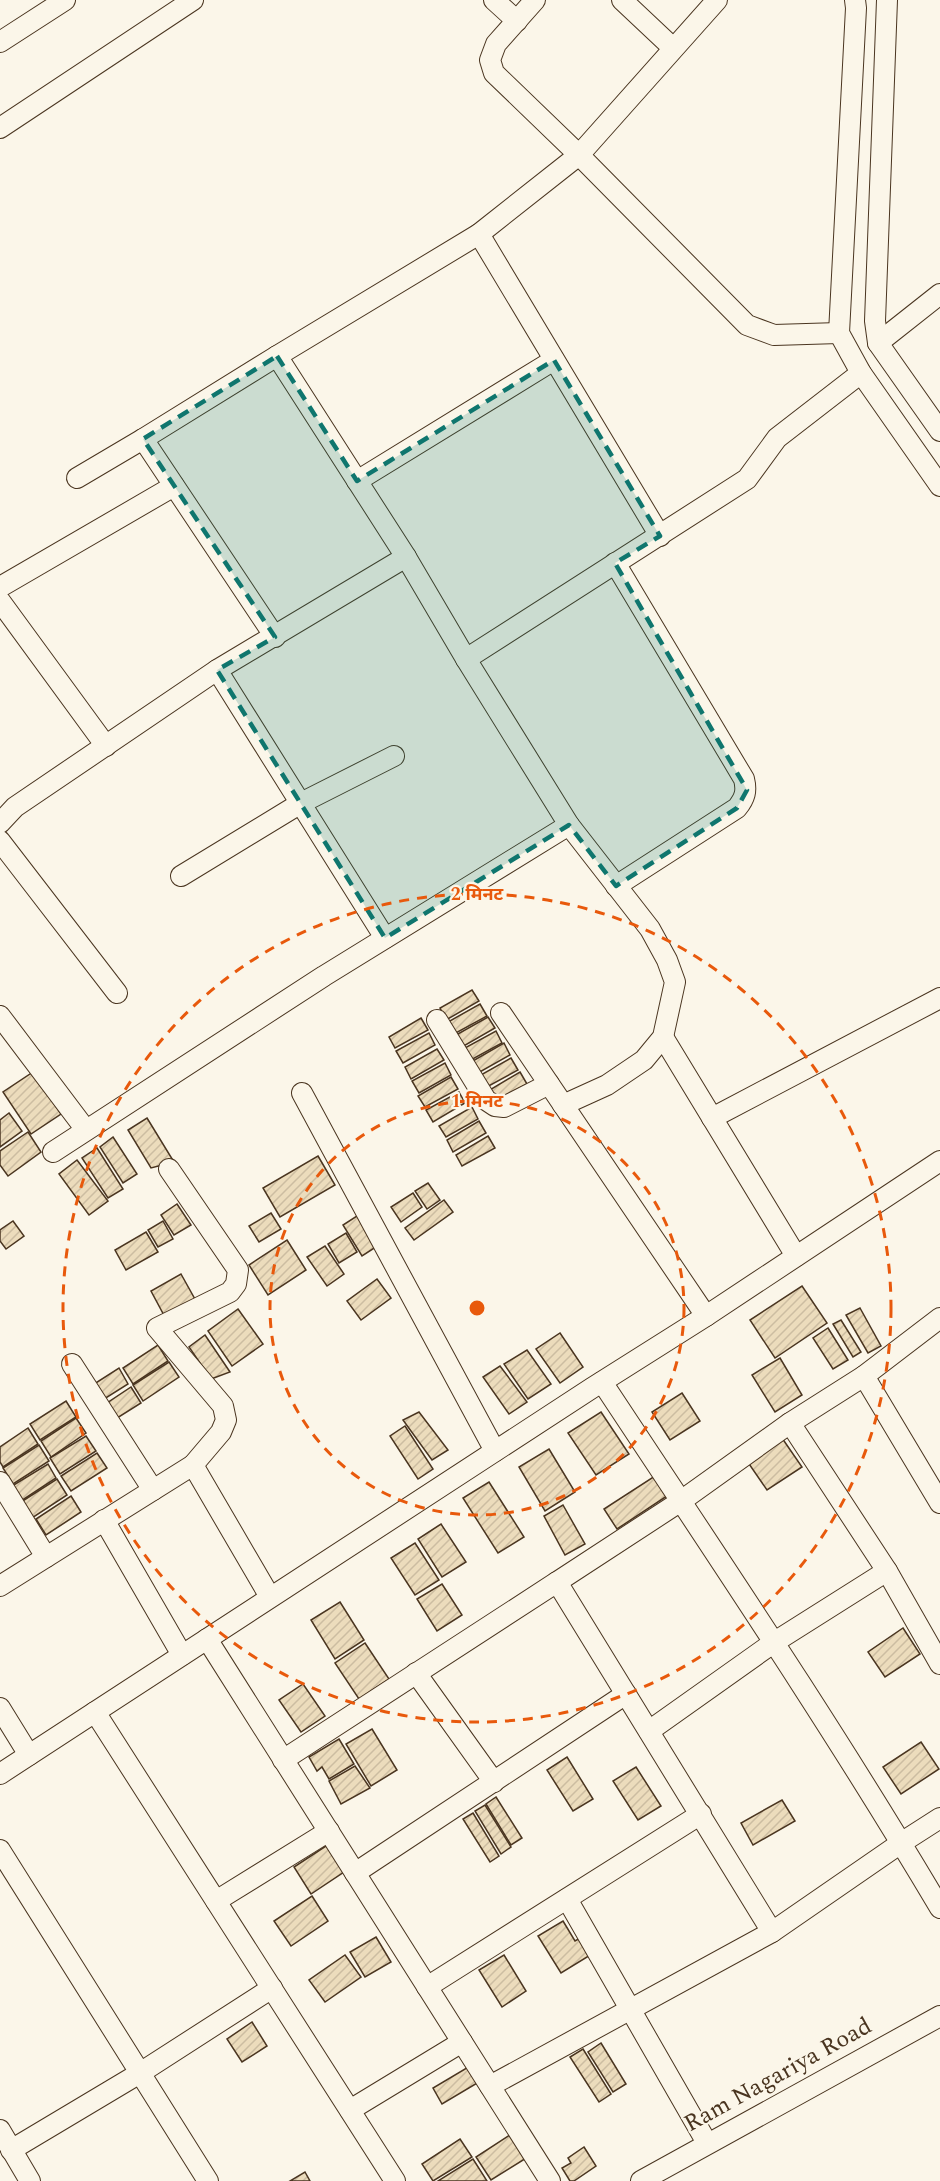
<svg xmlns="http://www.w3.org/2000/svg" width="940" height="2181" viewBox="0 0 940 2181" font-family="Spectral,'Noto Sans Devanagari',serif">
<defs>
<pattern id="building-hatch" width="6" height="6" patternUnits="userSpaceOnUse" patternTransform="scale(1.5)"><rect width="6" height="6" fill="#ecdcbc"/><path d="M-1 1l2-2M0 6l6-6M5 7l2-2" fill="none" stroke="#ccbda1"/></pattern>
</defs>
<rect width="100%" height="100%" fill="#fbf6e9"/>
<g fill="url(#building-hatch)" stroke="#4a3520" stroke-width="1.5">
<polygon points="472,990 479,1001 446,1020 440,1008"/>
<polygon points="480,1004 487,1016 454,1034 448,1022"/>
<polygon points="488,1017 495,1028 462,1047 456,1035"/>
<polygon points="421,1018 428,1030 395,1048 389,1037"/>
<polygon points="496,1031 502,1043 469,1061 463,1049"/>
<polygon points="429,1033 435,1045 403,1063 396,1051"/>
<polygon points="504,1043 510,1055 478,1073 471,1062"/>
<polygon points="437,1049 444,1060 411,1079 405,1067"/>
<polygon points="511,1058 518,1070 485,1088 479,1076"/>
<polygon points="445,1063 451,1075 419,1093 412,1081"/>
<polygon points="33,1072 61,1114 31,1134 3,1092"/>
<polygon points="520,1072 527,1084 494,1102 488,1091"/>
<polygon points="451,1077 458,1089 425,1107 418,1096"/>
<polygon points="459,1092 465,1103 433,1122 426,1110"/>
<polygon points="472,1107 478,1119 446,1137 439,1126"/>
<polygon points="9,1113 22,1131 0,1147 0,1120"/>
<polygon points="147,1118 174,1162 151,1168 128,1130"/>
<polygon points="479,1121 486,1133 453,1152 447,1140"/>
<polygon points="28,1132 41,1152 8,1176 0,1165 0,1151"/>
<polygon points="488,1136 495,1148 462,1166 456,1155"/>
<polygon points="113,1137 137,1174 123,1183 100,1147"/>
<polygon points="97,1148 123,1189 108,1198 82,1158"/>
<polygon points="318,1156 335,1185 280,1217 263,1188"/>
<polygon points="77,1160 108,1201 89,1215 59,1174"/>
<polygon points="428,1183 440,1200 427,1209 415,1191"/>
<polygon points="413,1193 422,1207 401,1222 391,1207"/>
<polygon points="444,1200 453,1212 414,1240 405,1228"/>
<polygon points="177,1204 191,1225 174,1235 161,1215"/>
<polygon points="271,1213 281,1229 259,1242 249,1226"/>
<polygon points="360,1214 379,1245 362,1256 343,1225"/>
<polygon points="13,1221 24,1236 6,1249 0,1241 0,1230"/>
<polygon points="163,1221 173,1239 158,1247 148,1230"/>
<polygon points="146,1232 158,1252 126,1270 115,1250"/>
<polygon points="346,1233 357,1252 339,1263 328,1244"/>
<polygon points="287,1240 306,1270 268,1295 249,1265"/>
<polygon points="325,1246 344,1274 327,1286 307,1257"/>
<polygon points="181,1274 196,1301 166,1319 151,1291"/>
<polygon points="377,1279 391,1298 361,1320 347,1301"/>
<polygon points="802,1286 827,1323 775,1358 750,1320"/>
<polygon points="860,1308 881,1346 868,1353 846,1315"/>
<polygon points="238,1309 263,1344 232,1366 208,1331"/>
<polygon points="841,1320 861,1352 853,1357 833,1324"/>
<polygon points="828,1328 848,1360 833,1369 813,1338"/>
<polygon points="560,1333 583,1367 560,1383 536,1349"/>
<polygon points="205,1335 230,1372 211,1379 189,1347"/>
<polygon points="158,1345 168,1361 133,1384 123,1368"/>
<polygon points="527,1350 551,1384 528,1399 504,1364"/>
<polygon points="780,1358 802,1395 775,1412 752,1375"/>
<polygon points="169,1362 179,1377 143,1401 133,1385"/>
<polygon points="500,1366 527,1402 509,1414 483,1377"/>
<polygon points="119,1368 128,1384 101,1401 91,1386"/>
<polygon points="131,1387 141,1403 114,1420 104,1405"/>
<polygon points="682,1393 700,1421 670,1440 652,1412"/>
<polygon points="66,1401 76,1417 40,1440 30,1424"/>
<polygon points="419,1412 448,1450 432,1460 403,1420"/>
<polygon points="601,1412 629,1454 596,1475 568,1433"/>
<polygon points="76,1418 86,1433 51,1457 41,1441"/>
<polygon points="405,1426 433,1469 418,1479 390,1436"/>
<polygon points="28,1428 38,1444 3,1467 0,1462 0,1447"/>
<polygon points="86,1436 96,1451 60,1474 50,1458"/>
<polygon points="782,1438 802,1467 767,1490 747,1461"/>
<polygon points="39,1445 49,1461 13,1484 3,1468"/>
<polygon points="549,1449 575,1492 545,1511 519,1467"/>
<polygon points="97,1453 107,1468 71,1491 61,1476"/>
<polygon points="48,1464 56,1478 21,1501 12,1486"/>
<polygon points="658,1474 670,1494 617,1529 604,1509"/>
<polygon points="57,1479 67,1495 32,1518 21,1502"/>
<polygon points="489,1482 524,1537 498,1553 463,1498"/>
<polygon points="71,1496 81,1512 46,1535 36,1519"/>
<polygon points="563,1505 585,1544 565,1555 544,1516"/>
<polygon points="441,1524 466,1562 442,1577 418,1539"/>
<polygon points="415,1543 439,1580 415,1595 391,1558"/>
<polygon points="442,1584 462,1615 437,1631 417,1599"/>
<polygon points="340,1602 364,1640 335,1659 311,1620"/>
<polygon points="903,1628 920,1654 885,1677 868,1652"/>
<polygon points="365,1643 389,1679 359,1699 335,1663"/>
<polygon points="303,1684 325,1716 301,1732 279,1700"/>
<polygon points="372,1729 397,1770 371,1786 346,1744"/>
<polygon points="339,1739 354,1764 329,1779 322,1767 317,1771 309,1757"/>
<polygon points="921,1742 939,1769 901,1794 883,1767"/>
<polygon points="567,1757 593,1799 573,1811 547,1770"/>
<polygon points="355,1766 370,1788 341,1804 329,1781"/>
<polygon points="636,1767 661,1806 638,1820 613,1781"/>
<polygon points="496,1797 522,1838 511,1845 486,1804"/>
<polygon points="782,1800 795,1821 753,1845 741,1823"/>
<polygon points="485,1805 511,1847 501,1854 475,1811"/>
<polygon points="473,1813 499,1856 490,1862 463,1819"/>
<polygon points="329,1844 347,1870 311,1894 294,1867"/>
<polygon points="312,1896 328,1921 291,1946 274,1921"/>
<polygon points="563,1921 575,1941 582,1937 592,1954 561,1973 538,1936"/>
<polygon points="376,1937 391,1962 365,1977 350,1952"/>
<polygon points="345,1955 361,1977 325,2002 309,1980"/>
<polygon points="504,1955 526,1991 502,2007 479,1970"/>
<polygon points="252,2022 267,2046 242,2062 227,2039"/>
<polygon points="601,2043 626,2084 613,2092 588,2052"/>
<polygon points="583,2049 611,2094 599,2102 570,2057"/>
<polygon points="470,2066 479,2082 442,2104 433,2088"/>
<polygon points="513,2133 528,2157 491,2180 476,2157"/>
<polygon points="460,2139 472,2157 433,2181 422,2164"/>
<polygon points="584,2147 596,2166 574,2181 570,2181 562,2168 571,2163 568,2158"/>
<polygon points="473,2159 487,2181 438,2181"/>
<polygon points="305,2172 310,2181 290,2181"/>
</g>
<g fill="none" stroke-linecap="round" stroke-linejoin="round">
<g stroke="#4a3520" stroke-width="22">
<g id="minor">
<polyline points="494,0 517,21"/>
<polyline points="535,0 496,44 490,60 494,73 579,155 747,325 774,335 839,333"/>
<polyline points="622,0 673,48"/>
<polyline points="855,0 856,8 839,333 861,373 940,486"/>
<polyline points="887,0 875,321 878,343 940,431"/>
<polyline points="0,42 65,0"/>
<polyline points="0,128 193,0"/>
<polyline points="479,234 660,536"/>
<polyline points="878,343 940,294"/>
<polyline points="277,356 406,557"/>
<polyline points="77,478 143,439"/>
<polyline points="357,481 554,360"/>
<path d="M615 563 744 779C747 791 745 798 737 808L616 886"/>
<polyline points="0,587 174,486"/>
<polyline points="0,601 106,746"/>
<polyline points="275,637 143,439 277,356 479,234 579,155 717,0"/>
<polyline points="466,659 747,479 777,438 861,373"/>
<polyline points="0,823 15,807 217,670"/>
<polyline points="0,841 117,993"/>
<polyline points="181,876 301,803 394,756"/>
<polyline points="385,938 217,670 406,557 466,659 569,825"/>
<polyline points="501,1013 706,1316"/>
<polyline points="0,1016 86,1130"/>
<polyline points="437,1020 486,1100 495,1106 504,1107 549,1084"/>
<polyline points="663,1037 796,1256"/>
<polyline points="302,1093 495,1451"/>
<polyline points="712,1118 940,998"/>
<polyline points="53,1152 324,976 569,825 650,929 667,960 675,982 663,1037 644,1060 607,1085 563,1105"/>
<polyline points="169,1169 238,1270 236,1284 230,1292 157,1328 223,1406 226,1420 221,1432 193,1465"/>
<polyline points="72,1364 153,1490"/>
<polyline points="864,1376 940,1318"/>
<path d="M602 1382C717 1556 834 1729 940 1908"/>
<polyline points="790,1423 887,1571 940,1664"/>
<polyline points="0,1482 46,1557"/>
<polyline points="104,1520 182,1655"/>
<polyline points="557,1582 681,1501 790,1423 864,1376 940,1503"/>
<polyline points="0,1586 193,1465 270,1597"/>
<polyline points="207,1639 550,2181"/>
<polyline points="416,1673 494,1782"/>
<polyline points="0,1708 29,1755"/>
<polyline points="95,1712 395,2181"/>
<polyline points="649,1731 773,1643 887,1571"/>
<polyline points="283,1760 557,1582 772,1932 490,2086"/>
<polyline points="0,1774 592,1388 706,1316 940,1161"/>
<polyline points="0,1850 208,2181"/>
<polyline points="355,1873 626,1694"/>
<polyline points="567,1899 707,2143"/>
<polyline points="216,1901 329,1831"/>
<polyline points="772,1932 901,1843 940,1818"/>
<polyline points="427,1987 701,1814"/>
<polyline points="350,2110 462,2042"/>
<polyline points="0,2130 30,2181"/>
<polyline points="11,2150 140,2073 272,1988"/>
<polyline points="641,2181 940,2016"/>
</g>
</g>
<use href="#minor" stroke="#fbf6e9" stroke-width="20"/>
</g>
<path fill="#0f766e" fill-opacity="0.2" stroke="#0f766e" stroke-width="4.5" stroke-dasharray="12 8" stroke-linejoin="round" d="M277 356 357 481 554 360 660 536 615 563 747 790 737 808 616 886 569 825 385 938 217 670 275 637 143 439Z"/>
<g fill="none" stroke="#e8590c" stroke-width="3" stroke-dasharray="10 8">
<circle cx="477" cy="1308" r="207"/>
<circle cx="477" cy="1308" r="414"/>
</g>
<g text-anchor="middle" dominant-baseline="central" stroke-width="4.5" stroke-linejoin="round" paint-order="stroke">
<g font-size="24" fill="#4a3520" stroke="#fbf6e9">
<text transform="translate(778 2075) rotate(-29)">Ram Nagariya Road</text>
</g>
</g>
<circle cx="477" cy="1308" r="9" fill="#e8590c" stroke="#fbf6e9" stroke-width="3"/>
<g font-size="18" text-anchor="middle" font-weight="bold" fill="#e8590c" stroke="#fbf6e9" stroke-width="4.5" stroke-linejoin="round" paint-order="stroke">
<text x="477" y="900">2 मिनट</text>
<text x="477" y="1107">1 मिनट</text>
</g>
</svg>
